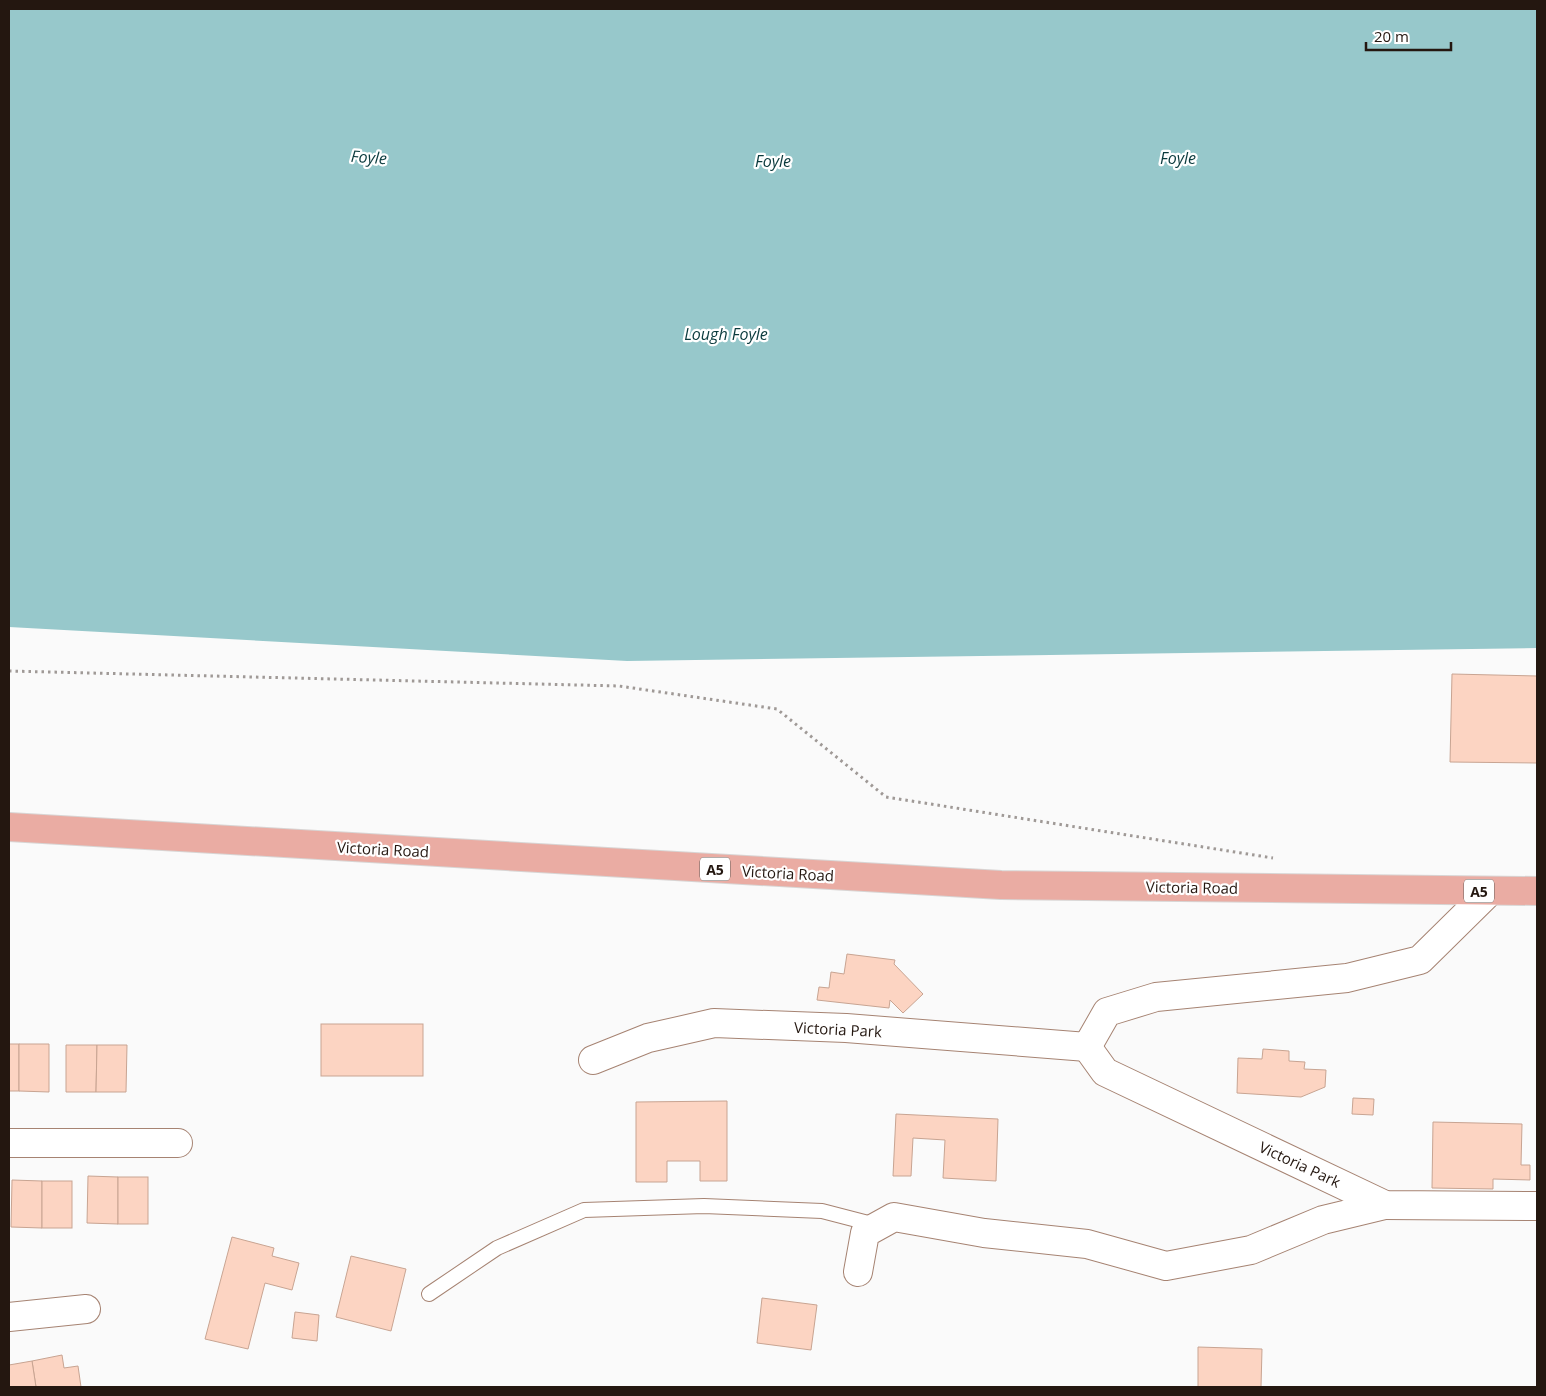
<svg xmlns="http://www.w3.org/2000/svg" width="1546" height="1396" viewBox="0 0 1546 1396" font-family="'Open Sans',sans-serif">
<rect width="100%" height="100%" fill="#fafafa"/>
<polygon fill="#97c8cb" points="9,9 1537,9 1537,648 627,661 9,627"/>
<g fill="#fcd4c2" stroke="#c8a492">
<polygon points="1452,674 1537,676 1537,763 1450,762"/>
<polygon points="847,954 895,960 894,964 923,994 903,1013 890,1000 889,1008 817,1000 819,987 829,988 831,972 844,974"/>
<rect x="321" y="1024" width="102" height="52"/>
<rect x="9" y="1044" width="10" height="47"/>
<polygon points="19,1044 49,1044 49,1092 19,1091"/>
<polygon points="66,1045 97,1045 96,1092 66,1092"/>
<polygon points="97,1045 127,1045 126,1092 96,1092"/>
<polygon points="1263,1049 1289,1051 1289,1061 1305,1062 1304,1069 1326,1070 1325,1087 1301,1097 1237,1093 1238,1058 1262,1059"/>
<polygon points="1353,1098 1374,1099 1373,1115 1352,1114"/>
<polygon points="727,1101 727,1181 700,1181 700,1161 667,1161 667,1182 636,1182 636,1102"/>
<polygon points="896,1114 998,1119 996,1181 943,1178 945,1140 913,1138 911,1176 893,1176"/>
<polygon points="1433,1122 1522,1124 1521,1165 1530,1165 1530,1180 1493,1179 1493,1189 1432,1188"/>
<polygon points="88,1176 118,1177 118,1224 87,1223"/>
<rect x="118" y="1177" width="30" height="47"/>
<polygon points="12,1180 42,1181 42,1228 11,1227"/>
<rect x="42" y="1181" width="30" height="47"/>
<polygon points="232,1237 274,1248 272,1256 299,1263 292,1290 265,1283 248,1349 205,1339"/>
<polygon points="351,1256 406,1269 391,1331 336,1317"/>
<polygon points="762,1298 817,1305 811,1350 757,1343"/>
<polygon points="295,1312 319,1315 317,1341 292,1338"/>
<polygon points="1198,1347 1262,1349 1261,1387 1198,1387"/>
<polygon points="62,1355 64,1368 78,1366 81,1387 36,1387 32,1361"/>
<polygon points="32,1361 36,1387 9,1387 9,1365"/>
</g>
<g fill="none" stroke-linecap="round" stroke-linejoin="round">
<g stroke="#a68372" stroke-width="16">
<polyline id="service" points="429,1294 497,1248 584,1210 704,1206 822,1211 876,1225"/>
</g>
<g stroke="#a68372" stroke-width="30">
<g id="minor">
<polyline points="1087,1047 1105,1072 1385,1205 1537,1206"/>
<polyline points="593,1060 648,1038 714,1023 846,1028 1087,1047 1107,1012 1156,997 1347,978 1420,960 1490,891"/>
<polyline points="9,1143 178,1143"/>
<polyline points="858,1272 865,1233 894,1217 984,1233 1087,1244 1166,1266 1251,1250 1323,1220 1385,1205"/>
<polyline points="9,1317 86,1309"/>
</g>
</g>
<g stroke="#d8d5d4" stroke-width="30">
<polyline id="trunk" points="9,827 1001,885 1537,891"/>
</g>
<polyline stroke="#9f9996" stroke-width="3" stroke-dasharray="2.5 4" stroke-linecap="butt" points="9,671 619,686 777,709 886,797 1273,858"/>
<use href="#service" stroke="#fff" stroke-width="14"/>
<use href="#minor" stroke="#fff" stroke-width="28"/>
<use href="#trunk" stroke="#eaaca3" stroke-width="28"/>
</g>
<g text-anchor="middle" dominant-baseline="central" stroke-width="4.5" stroke-linejoin="round" paint-order="stroke">
<g fill="#fff" stroke="#665d58" stroke-width="1">
<rect x="700" y="857.5" width="30" height="23" rx="4"/>
<rect x="1464" y="879.5" width="30" height="23" rx="4"/>
</g>
<g font-size="14" font-weight="bold" fill="#241710">
<text x="715" y="869">A5</text>
<text x="1479" y="891">A5</text>
</g>
<g font-size="15" fill="#241710" stroke="#fff">
<text transform="translate(383 849) rotate(3)">Victoria Road</text>
<text transform="translate(788 873) rotate(3)">Victoria Road</text>
<text transform="translate(1192 887) rotate(1)">Victoria Road</text>
<text transform="translate(838 1029) rotate(3)">Victoria Park</text>
<text transform="translate(1300 1164) rotate(25)">Victoria Park</text>
</g>
<g font-size="16" font-style="italic" fill="#0a3a3d" stroke="#fff">
<text transform="translate(369 157) rotate(4)">Foyle</text>
<text x="1178" y="158">Foyle</text>
<text x="773" y="161">Foyle</text>
<text x="726" y="334">Lough Foyle</text>
</g>
</g>
<rect width="1546" height="1396" fill="none" stroke="#241710" stroke-width="20"/>
<path d="M1366 42v8h85v-8" fill="none" stroke="#241710" stroke-width="2.5"/>
<text x="1374" y="42" font-size="15" fill="#241710" stroke="#ffffff" stroke-width="4" paint-order="stroke">20 m</text>
</svg>
